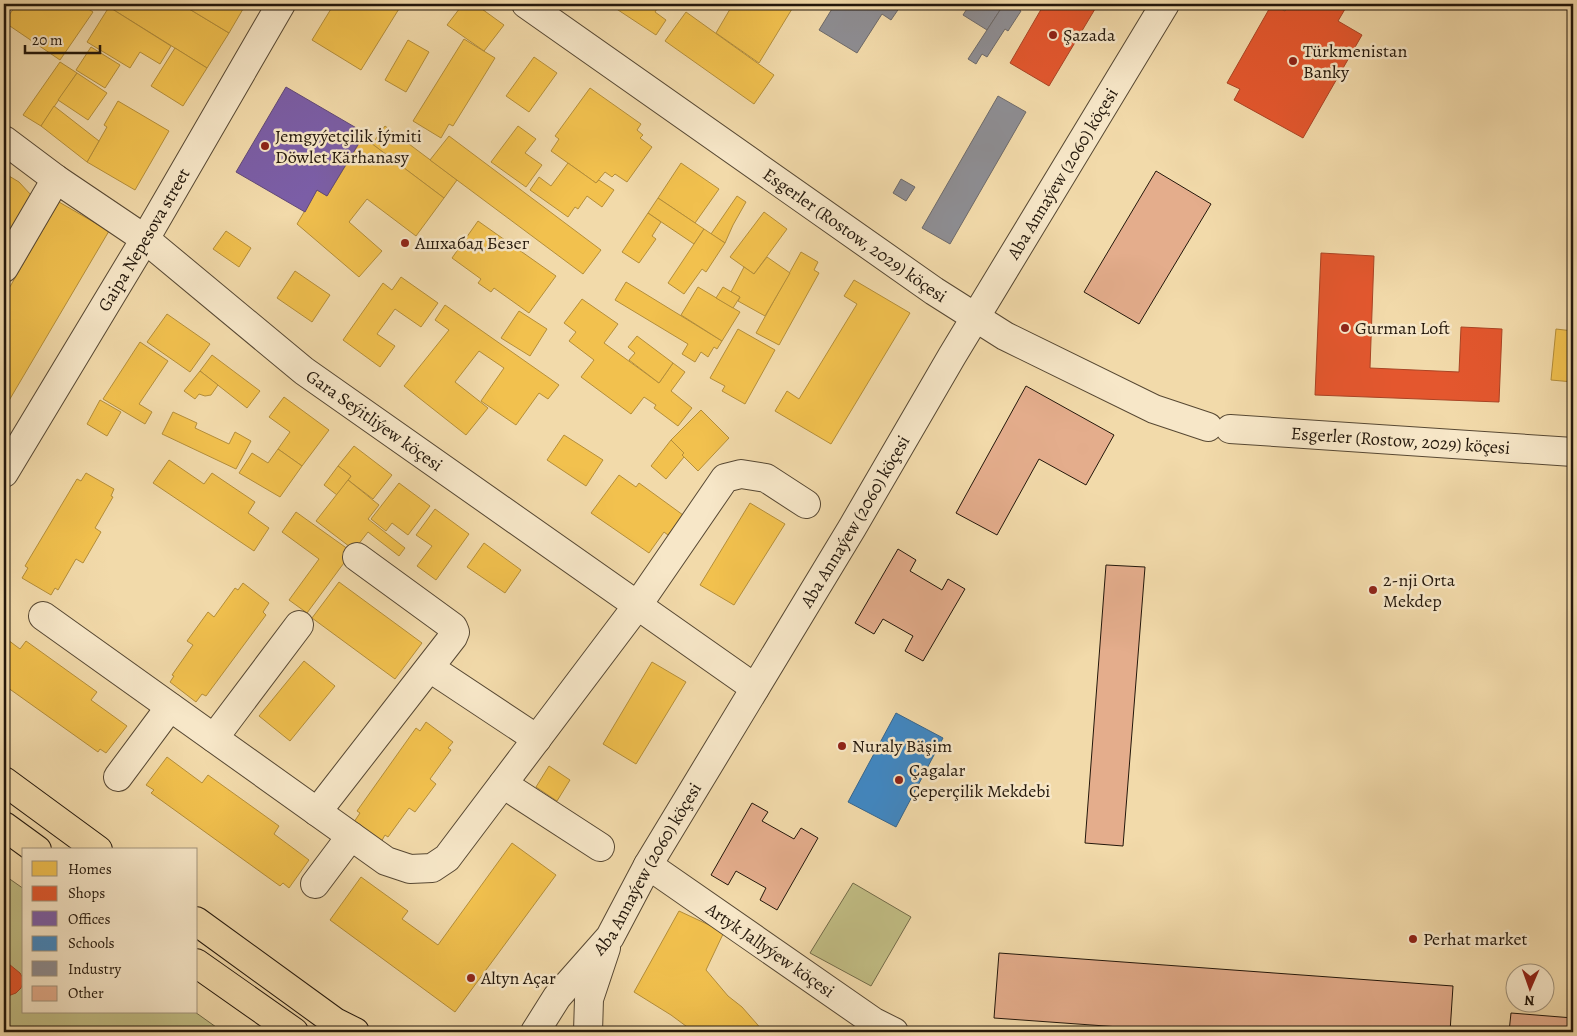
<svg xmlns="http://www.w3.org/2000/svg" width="1577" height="1036" font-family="Alegreya,serif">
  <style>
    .green { fill: #c1bd84; stroke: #726a48 }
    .homes { fill: #f2c14e; stroke: #b48e3a }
    .shops { fill: #e4572e; stroke: #aa4424 }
    .offices { fill: #7b5ea7; stroke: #614978 }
    .schools { fill: #3f88c5; stroke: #37668d }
    .industry { fill: #8d8d92; stroke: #6d6a6a }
    .building { fill: #e4ad8c; stroke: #23170b }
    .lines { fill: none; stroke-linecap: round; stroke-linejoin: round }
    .minor-casing { stroke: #574833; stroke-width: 30 }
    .major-casing { stroke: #23170b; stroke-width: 30 }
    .minor { stroke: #f7e7c8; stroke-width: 28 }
    .major { stroke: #f2daaa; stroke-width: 28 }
    .poi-dot { fill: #8f2418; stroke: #f7e7c8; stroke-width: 2 }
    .labels { text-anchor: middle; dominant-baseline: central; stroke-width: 5; stroke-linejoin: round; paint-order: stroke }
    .poi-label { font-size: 18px; fill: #23170b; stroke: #f7e7c8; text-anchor: start }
    .street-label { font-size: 18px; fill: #23170b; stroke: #f7e7c8 }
  </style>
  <rect width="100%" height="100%" fill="#f2daaa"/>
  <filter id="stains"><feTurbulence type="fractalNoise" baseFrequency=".004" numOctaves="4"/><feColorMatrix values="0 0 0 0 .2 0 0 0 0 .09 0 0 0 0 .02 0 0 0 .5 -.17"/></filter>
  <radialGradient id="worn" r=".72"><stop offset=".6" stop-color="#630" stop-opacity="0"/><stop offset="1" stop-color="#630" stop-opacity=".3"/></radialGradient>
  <!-- green -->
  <g class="green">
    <polygon points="4,875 24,889 24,1012 195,1012 223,1032 4,1032"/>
    <polygon points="853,883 911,917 871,986 810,953"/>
  </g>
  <!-- homes -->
  <g class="homes">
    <polygon points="17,4 81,4 93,12 60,60 4,22"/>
    <polygon points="111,4 181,4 229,33 207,68 109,7"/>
    <polygon points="181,4 235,4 243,9 229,33"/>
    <polygon points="334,4 402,4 361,70 312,40"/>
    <polygon points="463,4 475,4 504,25 484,51 447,25"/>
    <polygon points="609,4 660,4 655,12 666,20 656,35"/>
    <polygon points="733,4 795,4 759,63 716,33"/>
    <polygon points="109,7 171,46 160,64 140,52 130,68 87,42"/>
    <polygon points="686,12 774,75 754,104 665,41"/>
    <polygon points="464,39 495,58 453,126 449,124 441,138 413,121"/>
    <polygon points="408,40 429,52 406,92 385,80"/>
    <polygon points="91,47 120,65 105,88 76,70"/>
    <polygon points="175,48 207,68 183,106 151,86"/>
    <polygon points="534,57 557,73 529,112 506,96"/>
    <polygon points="60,62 77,73 41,126 23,115"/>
    <polygon points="77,73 107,93 88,120 58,100"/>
    <polygon points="590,88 641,124 637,130 643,135 640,138 652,147 627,182 615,174 612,177 605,172 596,183 551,151 559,139 555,136"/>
    <polygon points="118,101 169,131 135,190 87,162 107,127 104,125"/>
    <polygon points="54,106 99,141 87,162 41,126"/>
    <polygon points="385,126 457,180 444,198 372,144"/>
    <polygon points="518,126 536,139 525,153 542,165 526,187 491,162"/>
    <polygon points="449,136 601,250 583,274 430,160"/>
    <polygon points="363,137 444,198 416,236 367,199 349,222 382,251 359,277 297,224 317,190 327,196"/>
    <polygon points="568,163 596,183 599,180 614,190 602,207 587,196 578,209 575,207 568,217 530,190 539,177 551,186"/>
    <polygon points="681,163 719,189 695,223 658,198"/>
    <polygon points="4,173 19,182 31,195 6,236 4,235"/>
    <polygon points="737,196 746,202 733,225 725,243 711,234"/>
    <polygon points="658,198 704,229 694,244 648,213"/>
    <polygon points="59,202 109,231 4,409 4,297"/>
    <polygon points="764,212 787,229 754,274 730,257"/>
    <polygon points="648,213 661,222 652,236 656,239 639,263 622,252"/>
    <polygon points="478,221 556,276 529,313 494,288 491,292 478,283 481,279 452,258"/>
    <polygon points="704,229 725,243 706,272 702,269 684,294 668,283"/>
    <polygon points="226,231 251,248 239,267 213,249"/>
    <polygon points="801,252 818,262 814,270 819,273 779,345 756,333"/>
    <polygon points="767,257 790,273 765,316 738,301 740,297 731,292 744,267 754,274"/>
    <polygon points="295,271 330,295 312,322 277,298"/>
    <polygon points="401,277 438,303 421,327 395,309 377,334 395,346 380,367 343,340 383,283 392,290"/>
    <polygon points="854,280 910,313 831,444 775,411 787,391 799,399 857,304 844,296"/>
    <polygon points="626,282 722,341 717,349 714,347 708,357 701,352 695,362 682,354 688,344 615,300"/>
    <polygon points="698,287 740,312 722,341 681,315"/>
    <polygon points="723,287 740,297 733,308 716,298"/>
    <polygon points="582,299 618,324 604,343 659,383 673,363 685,372 671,391 692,408 678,426 654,408 656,405 644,397 631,414 581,377 594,360 569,341 576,332 564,323"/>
    <polygon points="445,305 559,385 548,399 539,393 516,425 481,401 504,368 479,351 455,382 488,408 466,435 404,386 449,330 435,320"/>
    <polygon points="519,311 547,329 530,356 501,338"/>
    <polygon points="167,314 210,344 190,372 147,342"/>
    <polygon points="738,329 775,350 745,404 722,391 725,386 710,378"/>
    <polygon points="1556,329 1573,331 1573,382 1551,380"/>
    <polygon points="637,336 673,363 659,383 629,360 635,353 628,347"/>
    <polygon points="140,342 168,361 139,404 152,412 145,424 103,399"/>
    <polygon points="212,355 260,391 247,408 200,371"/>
    <polygon points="200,371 218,385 211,395 205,396 199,394 195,399 184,391"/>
    <polygon points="284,397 329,430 302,466 278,449 290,432 269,417"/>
    <polygon points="100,400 121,412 107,436 87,424"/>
    <polygon points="701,410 729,438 698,471 682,455 684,453 671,440"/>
    <polygon points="173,412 197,423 195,428 229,444 235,432 251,441 236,469 162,434"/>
    <polygon points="564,435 603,460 586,486 547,460"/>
    <polygon points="671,440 684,453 682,455 684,457 666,479 651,466"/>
    <polygon points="354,446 392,475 373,499 348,480 351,476 338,466"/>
    <polygon points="278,449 302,466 280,497 239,473 252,453 268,463"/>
    <polygon points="169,460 204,484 212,473 255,502 248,513 269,528 254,551 153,483"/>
    <polygon points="338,466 351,476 337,495 324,485"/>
    <polygon points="86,473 114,489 111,496 113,497 95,528 101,532 83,563 76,559 58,590 55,588 51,595 22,578 28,568 25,566 77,479 81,481"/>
    <polygon points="619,475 636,487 639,483 683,515 668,535 664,532 649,553 591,513"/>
    <polygon points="348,480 379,505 368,519 405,548 399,556 368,532 354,550 316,521"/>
    <polygon points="399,483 430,506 408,535 392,523 386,531 371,519"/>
    <polygon points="750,503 785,524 734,605 700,585"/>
    <polygon points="435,509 469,534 436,580 417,566 432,546 416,535"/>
    <polygon points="296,512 352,552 307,613 289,600 319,559 282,532"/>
    <polygon points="484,543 521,570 505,593 467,567"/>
    <polygon points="339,582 422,643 395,679 312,618"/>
    <polygon points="243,583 269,603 263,612 266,615 206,696 202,694 196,702 170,682 174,676 172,675 193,645 187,641 208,612 214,617 235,588 238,590"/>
    <polygon points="4,637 20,649 26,641 97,692 91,700 127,726 106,753 100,749 98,752 4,685"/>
    <polygon points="304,661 335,686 290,741 259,716"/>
    <polygon points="652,662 686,682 636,764 603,744"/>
    <polygon points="426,722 453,742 448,748 451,750 430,779 436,784 415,812 409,808 388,837 385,835 381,842 354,822 360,813 357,811 416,728 420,731"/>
    <polygon points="167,757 202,783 208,775 279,826 274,834 309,860 289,888 283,883 280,886 151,793 154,790 146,785"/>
    <polygon points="549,766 570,780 557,801 536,787"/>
    <polygon points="512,843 556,875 455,1012 330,920 361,877 408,911 402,919 438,945"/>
    <polygon points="679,911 724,932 706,970 728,996 742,1007 764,1032 694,1032 671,1015 634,992"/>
  </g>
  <!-- shops -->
  <g class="shops">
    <polygon points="1039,4 1098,4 1049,86 1010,63 1043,6"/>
    <polygon points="1272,4 1285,11 1289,4 1298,4 1307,9 1310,4 1348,4 1338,21 1362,35 1303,138 1234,100 1240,89 1227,83"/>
    <polygon points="1321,253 1374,256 1370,368 1459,372 1461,327 1502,329 1499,402 1315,395"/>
    <polygon points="4,960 20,973 24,980 21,988 16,993 8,996 4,995"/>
  </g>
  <!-- offices -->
  <polygon class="offices" points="286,87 365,133 327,196 317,190 305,212 236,172"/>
  <!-- schools -->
  <polygon class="schools" points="896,713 943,738 896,827 848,802"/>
  <!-- industry -->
  <g class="industry">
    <polygon points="835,4 902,4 891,20 882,14 857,53 819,30"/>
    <polygon points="970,4 1004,4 987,30 963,15"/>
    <polygon points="1004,4 1010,4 1021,11 1008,31 1005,29 987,57 982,54 976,64 968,59"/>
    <polygon points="998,96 1026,112 950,244 922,228"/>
    <polygon points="901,179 915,187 906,201 893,193"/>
  </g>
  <!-- building -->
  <g class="building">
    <polygon points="1156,171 1211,204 1139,324 1084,292"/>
    <polygon points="1026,386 1114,435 1086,485 1039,459 997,535 956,513"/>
    <polygon points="898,549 916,560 910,571 942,590 948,579 965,589 923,661 905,651 913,636 883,619 874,634 855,623"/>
    <polygon points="1106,565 1145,567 1123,846 1085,843"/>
    <polygon points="752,803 768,812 762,821 794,839 801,828 818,838 777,910 760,900 766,888 736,871 728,885 711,875"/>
    <polygon points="999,953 1453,986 1450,1032 1189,1032 994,1018"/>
    <polygon points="1511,1013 1573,1018 1573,1032 1509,1032"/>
  </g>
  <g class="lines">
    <defs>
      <g id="minor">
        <path id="s1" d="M526,4L934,291L1005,336L1154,409L1208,427"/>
        <path id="s2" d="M4,140L56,179L145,239L304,371L755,688"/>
        <polyline points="4,268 56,179"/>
        <path id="s3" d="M1230,429L1573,452"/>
        <path id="s4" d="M4,473L145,239L281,4"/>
        <polyline points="43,616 386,861 410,869 432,868 447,858 637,606 725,478 741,474 766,478 806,504"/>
        <polyline points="430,668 537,739"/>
        <polyline points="214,738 299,625"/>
        <polyline points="118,777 170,707"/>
        <polyline points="503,784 600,847"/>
        <polyline points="317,812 453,637 455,632 453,627 357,557"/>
        <path id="s5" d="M648,865L874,1022L894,1032"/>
        <polyline points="315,884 351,836"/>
        <path id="s6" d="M535,1032L557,997L610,937L648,865L852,528L952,356L1165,4"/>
        <polyline points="588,1032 589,999 606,948"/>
      </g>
      <g id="major">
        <polyline points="4,781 98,850"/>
        <polyline points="4,826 37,850"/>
        <polyline points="196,921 335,1022 355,1032"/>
        <polyline points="196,963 294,1032"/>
      </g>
    </defs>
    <!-- minor casing -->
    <use href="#minor" class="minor-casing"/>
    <!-- major casing -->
    <use href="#major" class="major-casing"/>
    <!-- minor -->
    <use href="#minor" class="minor"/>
    <!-- major -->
    <use href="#major" class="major"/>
  </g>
  <!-- markers -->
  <g class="poi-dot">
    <circle cx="1053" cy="35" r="5"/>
    <circle cx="1293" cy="61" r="5"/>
    <circle cx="265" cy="146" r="5"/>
    <circle cx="405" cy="243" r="5"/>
    <circle cx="1345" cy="328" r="5"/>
    <circle cx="1373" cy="590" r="5"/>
    <circle cx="842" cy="746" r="5"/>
    <circle cx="899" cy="780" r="5"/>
    <circle cx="1413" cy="939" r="5"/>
    <circle cx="471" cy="978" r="5"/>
  </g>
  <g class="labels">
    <!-- poi labels -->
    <g class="poi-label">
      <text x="1063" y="35">Şazada</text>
      <text x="1303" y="51">Türkmenistan<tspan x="1303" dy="21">Banky</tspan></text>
      <text x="275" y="136">Jemgyýetçilik İýmiti<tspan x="275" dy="21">Döwlet Kärhanasy</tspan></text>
      <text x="415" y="243">Ашхабад Безег</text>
      <text x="1355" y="328">Gurman Loft</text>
      <text x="1383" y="580">2-nji Orta<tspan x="1383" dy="21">Mekdep</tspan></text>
      <text x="852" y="746">Nuraly Bäşim</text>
      <text x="909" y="770">Çagalar<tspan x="909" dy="21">Çeperçilik Mekdebi</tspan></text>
      <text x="1423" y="939">Perhat market</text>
      <text x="481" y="978">Altyn Açar</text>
    </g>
    <!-- street labels -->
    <g class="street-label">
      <text stroke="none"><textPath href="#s6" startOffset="1009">Aba Annaýew (2060) köçesi</textPath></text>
      <text stroke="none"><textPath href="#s1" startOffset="402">Esgerler (Rostow, 2029) köçesi</textPath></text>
      <text stroke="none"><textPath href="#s4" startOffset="272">Gaipa Nepesova street</textPath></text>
      <text stroke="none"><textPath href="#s2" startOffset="465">Gara Seýitliýew köçesi</textPath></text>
      <text stroke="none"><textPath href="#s3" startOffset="171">Esgerler (Rostow, 2029) köçesi</textPath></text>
      <text stroke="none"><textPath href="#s6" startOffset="604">Aba Annaýew (2060) köçesi</textPath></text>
      <text stroke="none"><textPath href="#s6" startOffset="199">Aba Annaýew (2060) köçesi</textPath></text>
      <text stroke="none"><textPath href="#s5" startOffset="149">Artyk Jallyýew köçesi</textPath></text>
    </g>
  </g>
  <!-- margin -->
  <rect width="1577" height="1036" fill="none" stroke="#f2daaa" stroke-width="20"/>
  <rect x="5" y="5" width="1567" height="1026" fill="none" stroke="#23170b" stroke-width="2.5"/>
  <rect x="10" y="10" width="1557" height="1016" fill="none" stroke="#23170b"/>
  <!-- legend -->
  <rect x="22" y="848" width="175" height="165" fill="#f7e7c8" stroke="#a2947c"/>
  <rect x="32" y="861" width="25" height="15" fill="#f2c14e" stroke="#a2947c"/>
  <text x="68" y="874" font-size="15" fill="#23170b">Homes</text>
  <rect x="32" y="886" width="25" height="15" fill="#e4572e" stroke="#a2947c"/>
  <text x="68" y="898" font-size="15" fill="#23170b">Shops</text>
  <rect x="32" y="911" width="25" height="15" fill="#7b5ea7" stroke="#a2947c"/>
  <text x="68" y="924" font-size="15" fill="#23170b">Offices</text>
  <rect x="32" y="936" width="25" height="15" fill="#3f88c5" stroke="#a2947c"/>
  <text x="68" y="948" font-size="15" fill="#23170b">Schools</text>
  <rect x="32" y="961" width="25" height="15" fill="#8d8d92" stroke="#a2947c"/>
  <text x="68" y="974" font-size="15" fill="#23170b">Industry</text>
  <rect x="32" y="986" width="25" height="15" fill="#e4ad8c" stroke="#a2947c"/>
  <text x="68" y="998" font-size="15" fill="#23170b">Other</text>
  <!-- north arrow -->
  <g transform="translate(1530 988) rotate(182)"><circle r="24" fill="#f7e7c8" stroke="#a2947c"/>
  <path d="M0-4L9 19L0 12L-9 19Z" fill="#8f2418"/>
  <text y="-8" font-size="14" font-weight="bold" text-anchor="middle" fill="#23170b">N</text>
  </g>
  <!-- scale -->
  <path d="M25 45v8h75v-8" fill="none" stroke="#23170b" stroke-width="2.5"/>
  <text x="32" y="45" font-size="15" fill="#23170b" stroke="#f7e7c8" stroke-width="4" paint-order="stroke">20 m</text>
  <rect width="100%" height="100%" filter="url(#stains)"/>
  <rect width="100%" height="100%" fill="url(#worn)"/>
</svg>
